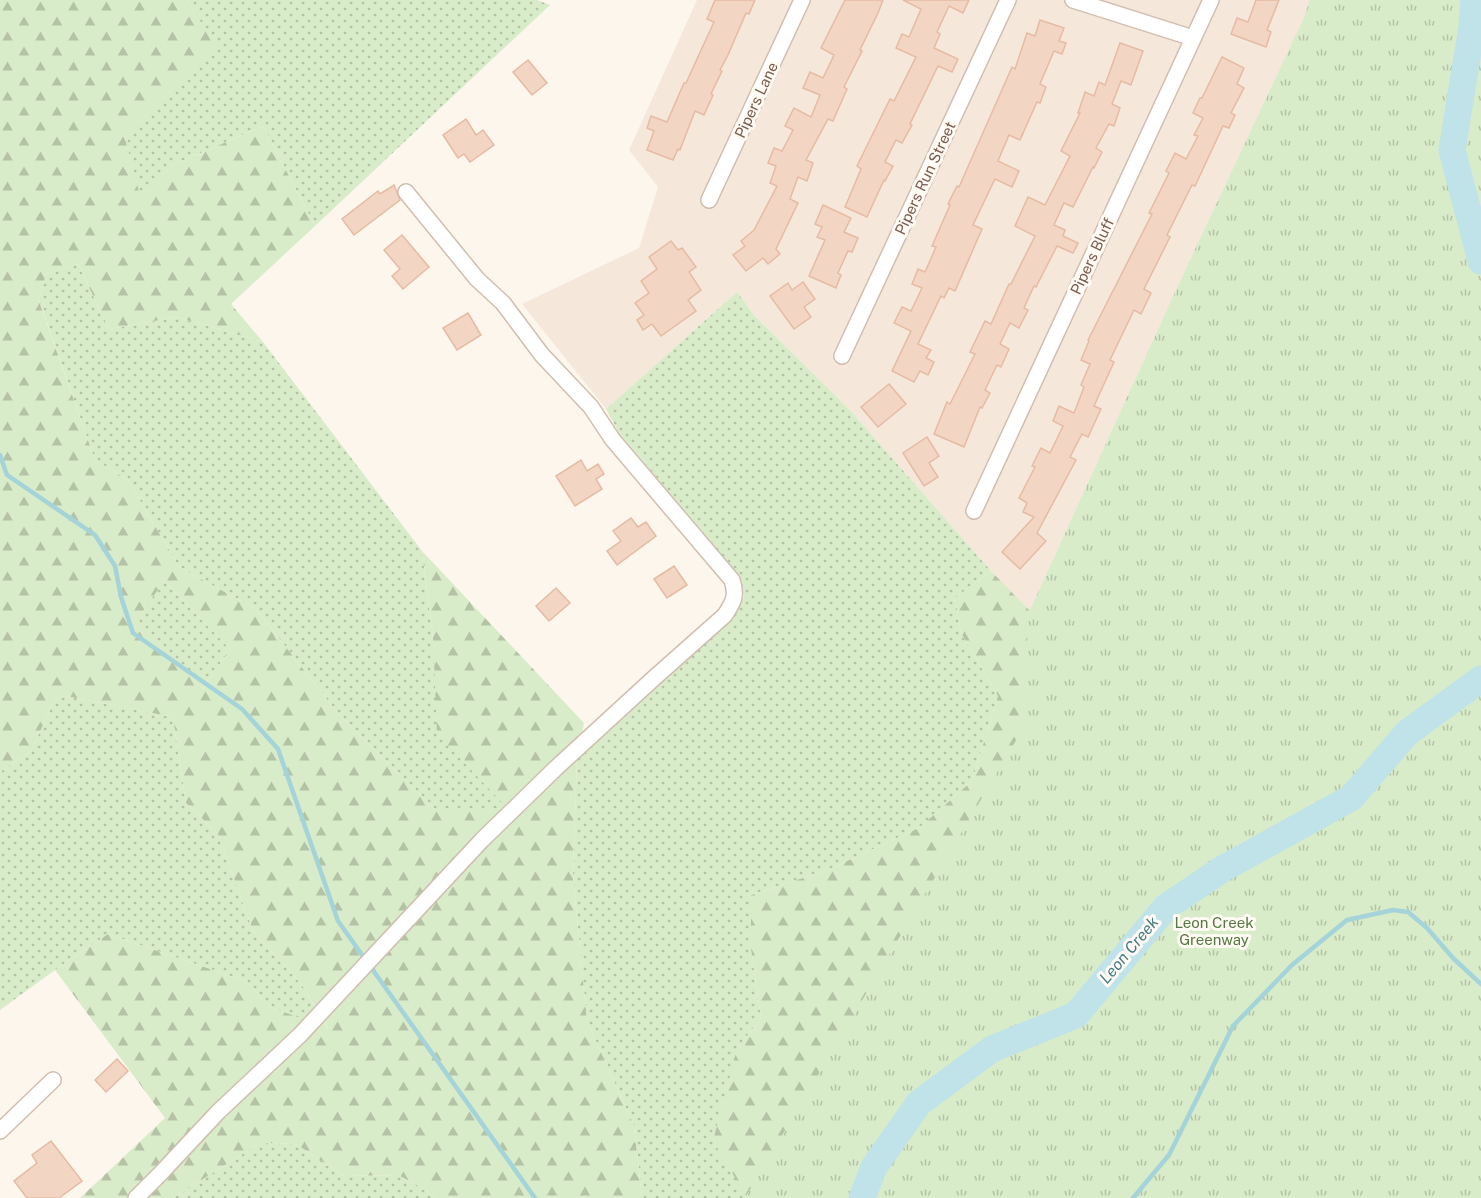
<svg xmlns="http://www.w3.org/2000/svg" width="1481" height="1198" font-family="'Public Sans',sans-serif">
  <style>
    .residential { fill: #f5e8da }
    .grass { fill: url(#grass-dots) }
    .forest { fill: url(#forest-firs); fill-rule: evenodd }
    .park { fill: url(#park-tufts) }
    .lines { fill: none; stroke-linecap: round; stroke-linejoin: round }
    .stream { stroke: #a5d3da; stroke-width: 4.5 }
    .river { stroke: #bfe3e8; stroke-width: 27 }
    .building { fill: #f3d5c3; stroke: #e6bba3; stroke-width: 1.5 }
    .minor-casing { stroke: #d1beb0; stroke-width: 18 }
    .minor { stroke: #fff; stroke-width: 15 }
    .labels { text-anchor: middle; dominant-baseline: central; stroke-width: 6; stroke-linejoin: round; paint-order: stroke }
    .street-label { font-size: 15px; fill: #7a5c4d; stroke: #fffaf3 }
    .park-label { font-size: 15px; fill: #537a41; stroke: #fffaf3 }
    .water-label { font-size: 16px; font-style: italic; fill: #437c86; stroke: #fffaf3 }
  </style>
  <defs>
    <pattern id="grass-dots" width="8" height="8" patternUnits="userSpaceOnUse" patternTransform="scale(1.5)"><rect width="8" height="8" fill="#d8ecc9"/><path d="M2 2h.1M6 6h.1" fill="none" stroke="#b4c2a5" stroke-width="1.8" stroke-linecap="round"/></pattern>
    <pattern id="forest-firs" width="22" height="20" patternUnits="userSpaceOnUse" patternTransform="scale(1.5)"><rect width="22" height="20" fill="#d8ecc9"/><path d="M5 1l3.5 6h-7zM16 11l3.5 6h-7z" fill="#b4c2a5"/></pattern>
    <pattern id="park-tufts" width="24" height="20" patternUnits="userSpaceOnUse" patternTransform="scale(1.5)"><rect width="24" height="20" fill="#d8ecc9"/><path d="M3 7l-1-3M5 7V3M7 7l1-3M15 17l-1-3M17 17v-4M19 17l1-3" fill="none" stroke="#b4c2a5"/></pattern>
  </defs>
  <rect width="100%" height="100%" fill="#fdf6ec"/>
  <!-- residential -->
  <polygon class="residential" points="697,0 1310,0 1303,20 1177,288 1029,612 991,571 849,409 754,315 737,292 606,409 522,304 639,248 658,187 629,150"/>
  <!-- grass -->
  <g class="grass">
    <polygon points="187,0 537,0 550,5 315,226 263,126 173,165 141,200 124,135 217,49"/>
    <polygon points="78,264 109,329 177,317 263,342 422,551 433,637 507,808 434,808 340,716 256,609 179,567 128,480 95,460 39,300 46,274"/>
    <polygon points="737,292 754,315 849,409 991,571 955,598 961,633 998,696 972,781 919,828 830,869 751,895 751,949 761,1018 737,1049 746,1196 745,1198 642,1198 634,1126 587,1021 573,876 577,758 734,612 744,597 740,577 619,433 606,409"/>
    <polygon points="163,580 230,649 203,689 135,621"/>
    <polygon points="66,696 173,717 186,803 218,834 253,931 302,985 328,1029 270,1007 245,981 108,934 55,970 0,1010 0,772 31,751 54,701"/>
    <polygon points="260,1143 296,1144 344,1176 398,1175 419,1186 435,1198 173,1198"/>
  </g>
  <!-- forest -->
  <g class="forest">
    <path d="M0,0H187L218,49L124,135L141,199L173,165L263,126L315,226L231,304L263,342L177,317L109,329L78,264L46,274L39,301L95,460L128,480L179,567L256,609L340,716L434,808H507L437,734L433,637L422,551L584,723L577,758L573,876L587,1021L634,1126L642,1198H435L419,1186L398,1175L344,1176L296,1144L260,1143L173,1198H80L165,1118L55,970L108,934L245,981L270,1007L328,1028L302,985L253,931L218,834L186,803L173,717L66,696L54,701L31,751L0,772ZM164,581L230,649L203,689L136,621Z"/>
    <polygon points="1310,0 1413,178 745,1198 746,1196 713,1141 737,1049 761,1018 751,949 751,895 830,869 919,828 972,781 998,696 961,633 955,598 991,571 1030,611 1177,288 1303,20"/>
  </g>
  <!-- park -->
  <polygon class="park" points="1310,0 1481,0 1481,1198 745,1198 1021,732 1029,612 1177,288 1303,20"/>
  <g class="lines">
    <!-- stream -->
    <g class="stream">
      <polyline points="0,455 7,475 95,535 115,566 121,597 133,633 242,709 278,749 338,921 535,1198"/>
      <polyline points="1133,1198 1169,1155 1233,1026 1292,965 1347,920 1393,910 1408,912 1427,928 1453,958 1481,984"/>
    </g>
    <!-- river -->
    <g class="river">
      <polyline points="1474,0 1472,27 1452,150 1481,261"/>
      <polyline points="862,1198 874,1167 919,1103 992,1049 1076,1015 1166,907 1224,868 1351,798 1407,733 1481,679"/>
    </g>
  </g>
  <!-- building -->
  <g class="building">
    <polygon points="715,0 755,0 749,14 746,13 728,55 720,70 722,71 711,94 713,95 704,115 695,111 680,150 678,149 673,160 647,150 654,131 647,128 651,116 667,122 684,83 686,83 714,22 707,19"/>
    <polygon points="845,0 883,0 878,13 860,50 862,51 844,87 847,89 833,121 828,119 806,160 813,163 807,181 798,177 790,199 798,203 776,249 780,254 768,264 763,258 746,271 733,255 745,246 741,241 754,230 777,186 770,183 776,166 768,163 774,148 782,151 793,130 785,126 794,108 811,117 820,95 803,88 810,72 823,78 834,55 821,48"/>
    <polygon points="903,0 969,0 963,13 949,6 937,32 940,34 934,48 958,59 952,72 938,66 910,124 912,125 902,143 896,140 885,162 893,166 885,181 884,180 867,217 845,207 861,169 857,166 890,99 894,101 916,57 896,48 902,34 909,37 921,9"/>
    <polygon points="1256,0 1279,0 1267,30 1271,32 1266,47 1231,34 1237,18 1248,22"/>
    <polygon points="1040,20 1064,28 1059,41 1066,43 1062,54 1054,51 1040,84 1046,87 1040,103 1037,102 1020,140 1009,135 998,161 1019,171 1012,187 995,179 973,225 982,229 955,291 949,288 944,298 941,296 918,344 931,350 926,358 934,362 928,375 920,371 914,382 892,371 911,331 894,323 902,307 911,311 922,288 912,284 918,269 925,272 936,247 932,246 950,205 948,204 957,186 959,187 1012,67 1015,69 1027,33 1035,36"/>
    <polygon points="1120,43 1143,51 1131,85 1121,81 1112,104 1120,108 1114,126 1109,124 1096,148 1102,152 1094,168 1093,167 1073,207 1064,203 1054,225 1065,230 1063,236 1078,243 1073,253 1057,246 1036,287 1034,286 1024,308 1028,310 1019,328 1010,323 1000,344 1009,349 1001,367 997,365 985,390 990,393 982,408 980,407 964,447 934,434 947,402 950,404 975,354 970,352 985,321 991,324 1009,284 1011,284 1035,236 1015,226 1028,197 1045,205 1070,156 1061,151 1080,113 1078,113 1085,92 1094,96 1099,82 1105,85"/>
    <polygon points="1222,57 1244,68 1237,84 1244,88 1231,113 1235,115 1229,128 1223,126 1195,186 1192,185 1167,235 1170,237 1144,289 1151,293 1141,314 1134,310 1110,360 1114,362 1094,406 1101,409 1088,437 1082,434 1070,457 1076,460 1037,533 1046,541 1020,569 1002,552 1034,517 1023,512 1027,503 1019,498 1035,467 1032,466 1041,448 1050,453 1063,426 1053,421 1059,406 1074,413 1084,387 1081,385 1090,364 1081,360 1089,341 1088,340 1152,214 1149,213 1169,173 1166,171 1175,153 1186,159 1198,136 1194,135 1203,118 1193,113 1200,98 1202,98"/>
    <polygon points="528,60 547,83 532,95 513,72"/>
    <polygon points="466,119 476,135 483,130 494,145 470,162 464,154 458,158 443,135"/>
    <polygon points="394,185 400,200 354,235 342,219 378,191 380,194"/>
    <polygon points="823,205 851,218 844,232 858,238 852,252 848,251 838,273 841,275 836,288 809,276 825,240 817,237 822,227 815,224"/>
    <polygon points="402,235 429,267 403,289 392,276 400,269 384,250"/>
    <polygon points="671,241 678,250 682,248 696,267 689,272 701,290 688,300 696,311 661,336 652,324 643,330 637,320 644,315 635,303 649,293 641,281 657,269 649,257"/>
    <polygon points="803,282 815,299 804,307 811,317 794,329 770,296 788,283 792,290"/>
    <polygon points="468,313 481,335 457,350 443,328"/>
    <polygon points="889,384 906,404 878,427 861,407"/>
    <polygon points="927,437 939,456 929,463 938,477 924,486 903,453"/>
    <polygon points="581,460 587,471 598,464 604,474 596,479 602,489 575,506 556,476"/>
    <polygon points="631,518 638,527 646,522 656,536 617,565 607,551 621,541 613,531"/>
    <polygon points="674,566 687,585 667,598 654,579"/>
    <polygon points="556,588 570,603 549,621 536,606"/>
    <polygon points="117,1059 128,1071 106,1092 95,1080"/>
    <polygon points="51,1141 82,1181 59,1198 27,1198 14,1181 37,1163 32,1155"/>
  </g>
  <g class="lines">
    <defs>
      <g id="minor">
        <polyline points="1073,0 1193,38"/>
        <polyline points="709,200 802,0"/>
        <polyline points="842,356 1008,0"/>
        <polyline points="974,511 1211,0"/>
        <polyline points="0,1131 53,1080"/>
        <path d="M136,1198L161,1173L218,1112L300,1035L482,840L556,768L653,679L725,615C734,601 737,596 732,580L613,440L591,407L542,355L503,303L477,279L406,192"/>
      </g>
    </defs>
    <!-- minor casing -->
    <use href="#minor" class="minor-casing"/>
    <!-- minor -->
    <use href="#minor" class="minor"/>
  </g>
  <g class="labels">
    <!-- street labels -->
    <g class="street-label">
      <text transform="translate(756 100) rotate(-65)">Pipers Lane</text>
      <text transform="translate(925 178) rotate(-65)">Pipers Run Street</text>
      <text transform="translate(1092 256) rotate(-65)">Pipers Bluff</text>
    </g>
    <!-- park labels -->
    <g class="park-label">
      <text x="1214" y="922">Leon Creek<tspan x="1214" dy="17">Greenway</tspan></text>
    </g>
    <!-- water labels -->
    <g class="water-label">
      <text transform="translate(1129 950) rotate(-50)">Leon Creek</text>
    </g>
  </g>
</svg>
